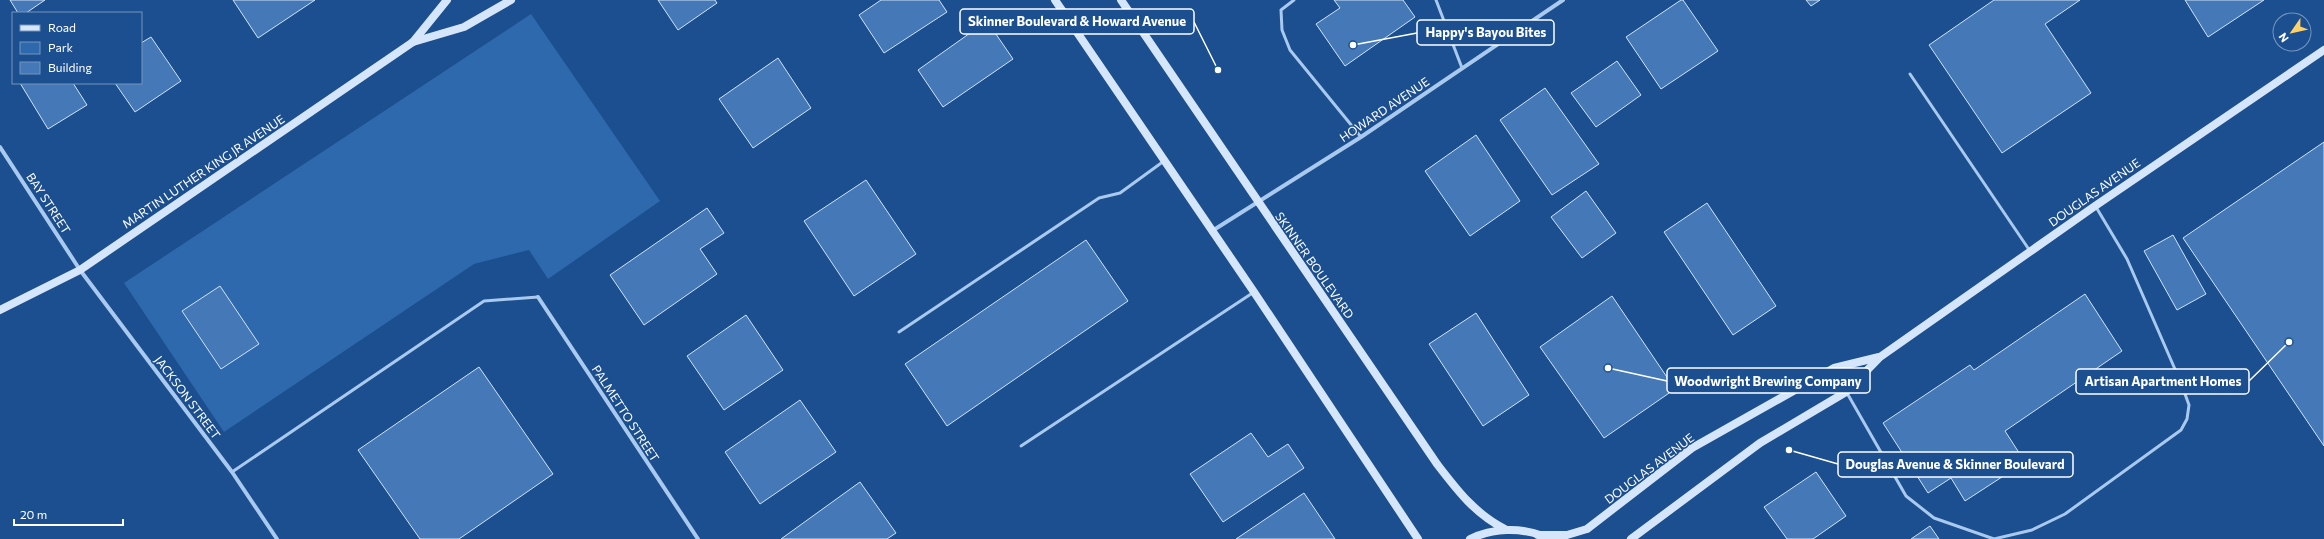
<svg xmlns="http://www.w3.org/2000/svg" width="2324" height="539" font-family="Commissioner,sans-serif">
  <style>
    .green { fill: #2e69ad }
    .building { fill: #4478b7; stroke: #cfe3fa }
    .lines { fill: none; stroke-linecap: round; stroke-linejoin: round }
    .lane { stroke: #a9c9ee; stroke-width: 3 }
    .street { stroke: #a9c9ee; stroke-width: 4 }
    .secondary { stroke: #d6e6fa; stroke-width: 8 }
    .labels { text-anchor: middle; dominant-baseline: central; stroke-width: 3; stroke-linejoin: round; paint-order: stroke }
    .street-label { font-size: 12px; fill: #fff; stroke: #1b4f8f }
    .leader { fill: none; stroke: #fff; stroke-width: 1.5 }
    .callout-dot { fill: #fff; stroke: #1b4f8f; stroke-width: 1.5 }
    .callout { fill: #1b4f8f; stroke: #fff; stroke-width: 1.5 }
    .callout-label { font-size: 13px; text-anchor: middle; font-weight: bold; fill: #fff }
  </style>
  <rect width="100%" height="100%" fill="#1b4f8f"/>
  <!-- green -->
  <polygon class="green" points="531,14 660,201 548,279 529,250 474,264 224,432 124,283"/>
  <!-- building -->
  <g class="building">
    <polygon points="10,0 45,0 26,13 18,13"/>
    <polygon points="233,0 315,0 258,38"/>
    <polygon points="658,0 715,0 717,3 678,30"/>
    <polygon points="881,0 939,0 947,12 884,53 859,15"/>
    <polygon points="1334,0 1403,0 1415,17 1345,66 1316,24 1340,8"/>
    <polygon points="1681,0 1683,0 1718,51 1661,89 1626,37"/>
    <polygon points="1806,0 1820,0 1811,6"/>
    <polygon points="1994,0 2080,0 2045,24 2091,93 2002,153 1929,45"/>
    <polygon points="2185,0 2264,0 2208,37"/>
    <polygon points="987,21 1013,59 943,107 918,70"/>
    <polygon points="151,37 181,81 135,112 115,83 141,83 141,43"/>
    <polygon points="778,58 811,108 753,148 719,99"/>
    <polygon points="1617,61 1641,95 1596,127 1571,93"/>
    <polygon points="20,83 73,83 87,105 48,129"/>
    <polygon points="1545,88 1599,164 1552,195 1500,120"/>
    <polygon points="1476,135 1520,201 1470,236 1425,171"/>
    <polygon points="2324,142 2324,446 2183,238"/>
    <polygon points="866,180 916,254 854,296 804,221"/>
    <polygon points="1586,191 1616,233 1582,258 1551,217"/>
    <polygon points="1707,203 1776,306 1733,335 1664,232"/>
    <polygon points="707,208 724,233 700,249 717,274 644,325 610,275"/>
    <polygon points="2173,235 2206,294 2177,310 2144,251"/>
    <polygon points="1086,240 1128,301 947,426 905,364"/>
    <polygon points="220,286 259,344 221,369 182,311"/>
    <polygon points="2085,294 2122,351 2005,431 2025,462 1965,501 1951,478 1928,493 1883,423 1970,365 1974,370"/>
    <polygon points="1612,296 1675,389 1604,438 1540,347"/>
    <polygon points="1476,313 1529,395 1483,426 1429,344"/>
    <polygon points="746,315 783,370 724,410 687,356"/>
    <polygon points="479,367 553,474 459,539 420,539 358,450"/>
    <polygon points="800,400 836,452 760,504 725,452"/>
    <polygon points="1251,433 1268,457 1288,444 1304,468 1223,522 1190,474"/>
    <polygon points="1816,472 1846,516 1813,539 1787,539 1764,507"/>
    <polygon points="860,482 896,533 887,539 781,539"/>
    <polygon points="1304,493 1335,539 1236,539"/>
    <polygon points="1930,526 1939,539 1911,539"/>
  </g>
  <g class="lines">
    <!-- lane -->
    <g class="lane">
      <polyline points="1294,0 1281,10 1282,30 1290,50 1361,137"/>
      <polyline points="1436,0 1462,68"/>
      <polyline points="1910,74 2030,251"/>
      <polyline points="899,332 1099,198 1120,193 1164,161"/>
      <polyline points="1847,393 1906,496 1934,518 1994,539 2032,530 2065,514 2181,430 2187,419 2189,405 2181,383 2127,259 2096,207"/>
      <polyline points="1021,446 1254,292"/>
      <polyline points="232,472 484,301 538,297"/>
    </g>
    <!-- street -->
    <g class="street">
      <polyline points="0,147 80,270 232,472 277,539"/>
      <polyline points="1212,231 1361,137 1563,0"/>
      <polyline points="538,297 698,539"/>
    </g>
    <!-- secondary -->
    <g class="secondary">
      <polyline points="1055,0 1254,292 1418,539"/>
      <path d="M1121,0L1437,464C1457,490 1475,514 1505,529"/>
      <polyline points="413,42 464,27 511,0"/>
      <polyline points="0,310 80,270 413,42 447,0"/>
      <polyline points="1538,535 1567,535 1587,529 1692,448 1834,368 1879,357"/>
      <path d="M1470,539C1493,528 1519,527 1543,536"/>
      <polyline points="1631,539 1760,443 1846,392 1880,357 2095,206 2324,50"/>
    </g>
  </g>
  <g class="labels">
    <!-- street labels -->
    <g class="street-label">
      <text transform="translate(1384 109) rotate(-34)">HOWARD AVENUE</text>
      <text transform="translate(203 171) rotate(-34)">MARTIN LUTHER KING JR AVENUE</text>
      <text transform="translate(2094 192) rotate(-35)">DOUGLAS AVENUE</text>
      <text transform="translate(49 203) rotate(57)">BAY STREET</text>
      <text transform="translate(1315 265) rotate(55)">SKINNER BOULEVARD</text>
      <text transform="translate(188 397) rotate(53)">JACKSON STREET</text>
      <text transform="translate(626 413) rotate(57)">PALMETTO STREET</text>
      <text transform="translate(1649 468) rotate(-37)">DOUGLAS AVENUE</text>
    </g>
  </g>
  <!-- callouts -->
  <path class="leader" d="M1218 70L1194 22M1353 45L1417 33M1608 368L1667 381M2289 342L2249 381M1789 450L1838 464"/>
  <g class="callout-dot">
    <circle cx="1218" cy="70" r="4"/>
    <circle cx="1353" cy="45" r="4"/>
    <circle cx="1608" cy="368" r="4"/>
    <circle cx="2289" cy="342" r="4"/>
    <circle cx="1789" cy="450" r="4"/>
  </g>
  <g class="callout">
    <rect x="960" y="9" width="234" height="25" rx="4"/>
    <rect x="1417" y="20" width="137" height="25" rx="4"/>
    <rect x="1667" y="368" width="203" height="25" rx="4"/>
    <rect x="2076" y="369" width="173" height="25" rx="4"/>
    <rect x="1838" y="452" width="235" height="25" rx="4"/>
  </g>
  <g class="callout-label">
    <text x="1077" y="26">Skinner Boulevard &amp; Howard Avenue</text>
    <text x="1486" y="37">Happy's Bayou Bites</text>
    <text x="1768" y="386">Woodwright Brewing Company</text>
    <text x="2163" y="386">Artisan Apartment Homes</text>
    <text x="1955" y="469">Douglas Avenue &amp; Skinner Boulevard</text>
  </g>
  <!-- legend -->
  <rect x="12" y="12" width="130" height="72" fill="#1b4f8f" stroke="#7695bc"/>
  <rect x="20" y="25" width="20" height="6" fill="#d6e6fa" stroke="#7695bc"/>
  <text x="48" y="32" font-size="12" fill="#ffffff">Road</text>
  <rect x="20" y="42" width="20" height="12" fill="#2e69ad" stroke="#7695bc"/>
  <text x="48" y="52" font-size="12" fill="#ffffff">Park</text>
  <rect x="20" y="62" width="20" height="12" fill="#4478b7" stroke="#7695bc"/>
  <text x="48" y="72" font-size="12" fill="#ffffff">Building</text>
  <!-- north arrow -->
  <g transform="translate(2292 32) rotate(236)"><circle r="19" fill="#1b4f8f" stroke="#7695bc"/>
  <path d="M0-3L7 15L0 10L-7 15Z" fill="#ffd166"/>
  <text y="-6" font-size="11" font-weight="bold" text-anchor="middle" fill="#ffffff">N</text>
  </g>
  <!-- scale -->
  <path d="M14 519v6h109v-6" fill="none" stroke="#ffffff" stroke-width="2"/>
  <text x="20" y="519" font-size="12" fill="#ffffff" stroke="#1b4f8f" stroke-width="3" paint-order="stroke">20 m</text>
</svg>
